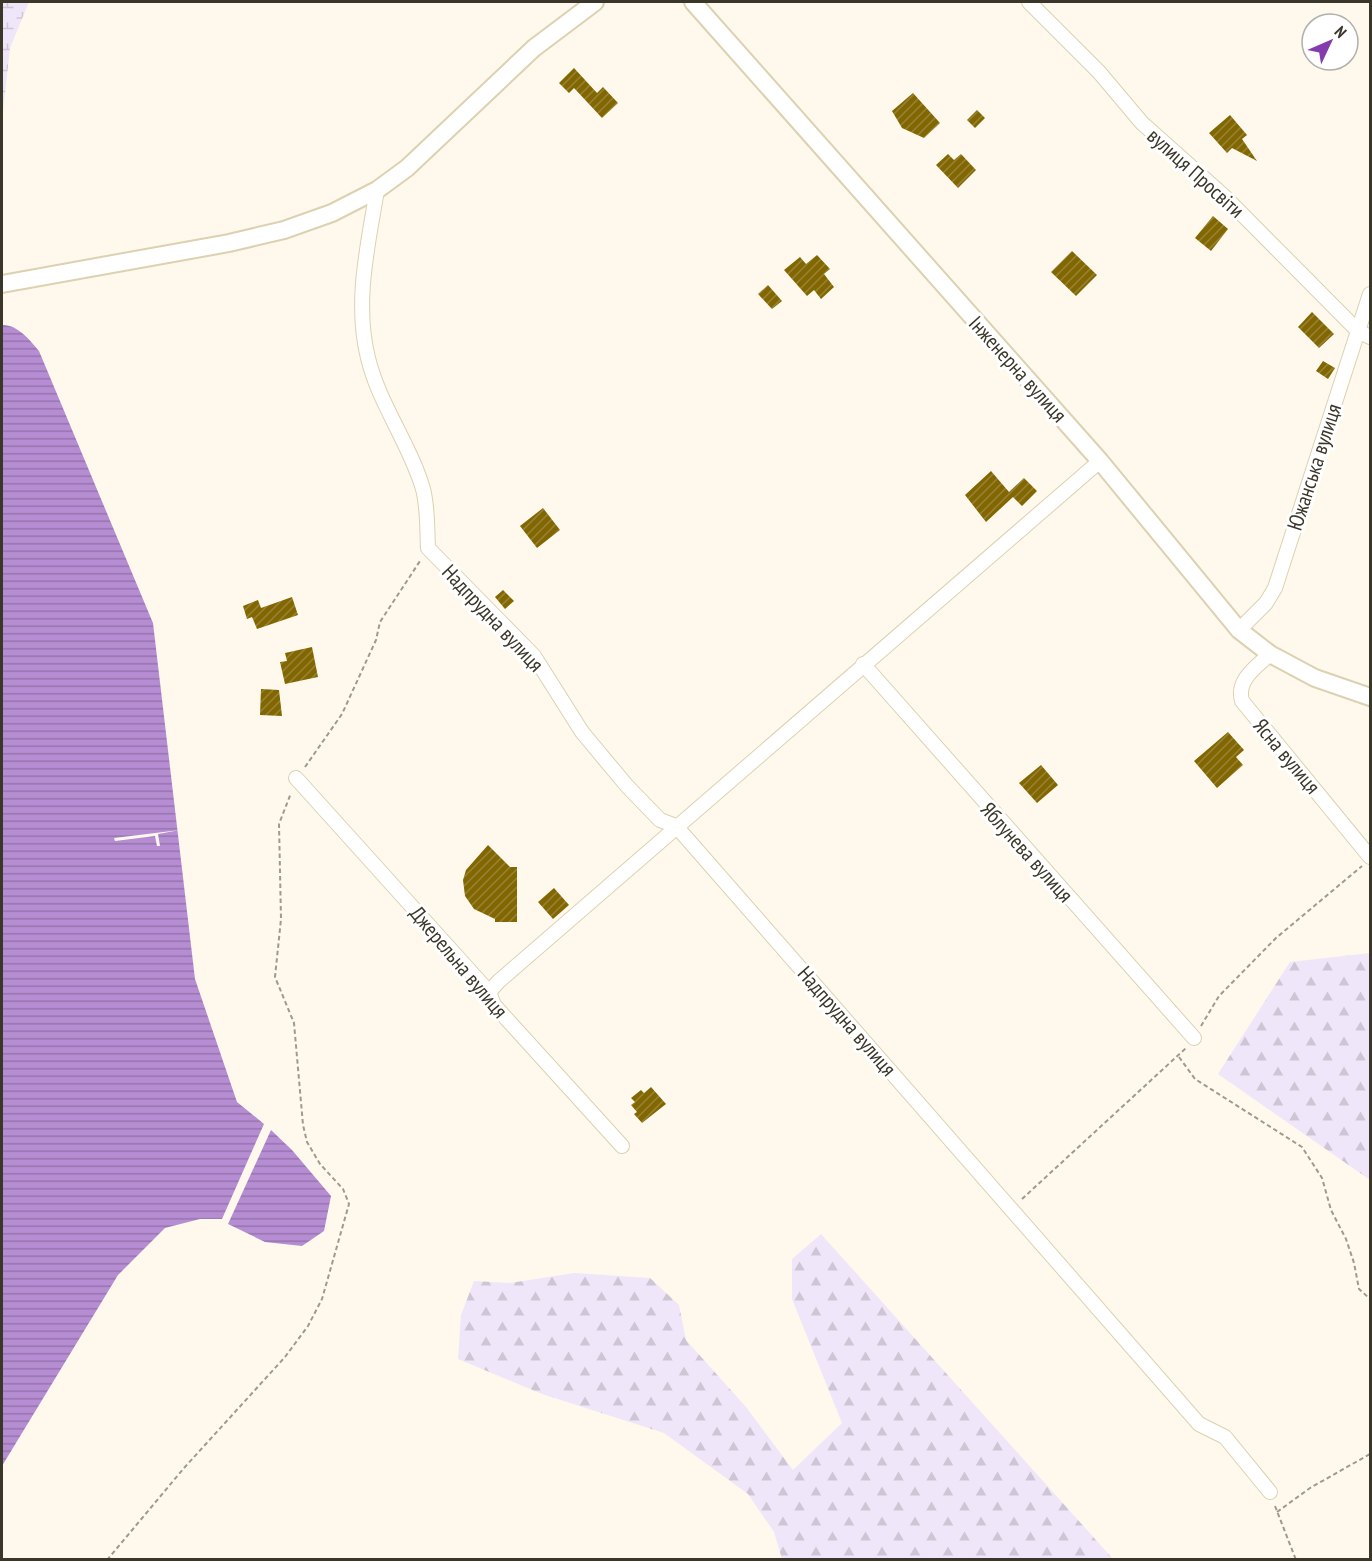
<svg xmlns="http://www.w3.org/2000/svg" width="1372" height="1561" font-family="'PT Sans Narrow',sans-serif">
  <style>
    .forest { fill: url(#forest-firs) }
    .wetland { fill: url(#wetland-marsh) }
    .water { fill: url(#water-rules) }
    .pier { fill: #fef9ec }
    .building { fill: url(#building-hatch) }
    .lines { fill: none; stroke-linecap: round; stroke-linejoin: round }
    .minor-casing { stroke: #dcd1b0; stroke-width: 16 }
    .tertiary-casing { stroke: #dcd1b0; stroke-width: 20 }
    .path { stroke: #9f9a8d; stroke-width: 2; stroke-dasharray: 4.5 3; stroke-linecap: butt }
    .minor { stroke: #fff; stroke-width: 14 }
    .tertiary { stroke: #fff; stroke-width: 16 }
    .labels { text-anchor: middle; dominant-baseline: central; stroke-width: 6; stroke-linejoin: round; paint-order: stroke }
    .street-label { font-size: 21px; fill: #3a3629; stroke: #fff }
  </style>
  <defs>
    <pattern id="forest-firs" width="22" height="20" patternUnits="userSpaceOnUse" patternTransform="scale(1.5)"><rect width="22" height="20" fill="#f0e6f9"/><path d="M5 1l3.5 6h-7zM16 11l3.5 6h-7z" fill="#cfc6d5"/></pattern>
    <pattern id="wetland-marsh" width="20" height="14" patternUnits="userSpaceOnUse" patternTransform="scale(1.5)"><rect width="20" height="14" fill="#f0e6f9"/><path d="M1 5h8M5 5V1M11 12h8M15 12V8" fill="none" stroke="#cfc6d5"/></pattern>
    <pattern id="water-rules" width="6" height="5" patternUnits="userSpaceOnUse" patternTransform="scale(1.5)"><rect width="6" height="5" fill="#b68dd3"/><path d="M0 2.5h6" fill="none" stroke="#9574ab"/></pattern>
    <pattern id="building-hatch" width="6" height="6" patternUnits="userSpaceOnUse" patternTransform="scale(1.5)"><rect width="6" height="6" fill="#826700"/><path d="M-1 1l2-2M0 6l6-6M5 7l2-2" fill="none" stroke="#968339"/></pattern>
  </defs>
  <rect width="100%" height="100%" fill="#fef9ec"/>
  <!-- forest -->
  <g class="forest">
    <polygon points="1370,953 1370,1180 1218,1074 1290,962"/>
    <polygon points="821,1234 1113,1559 782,1559 774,1532 748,1494 664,1433 542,1394 458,1359 461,1315 474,1281 510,1283 574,1273 650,1278 679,1305 686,1340 746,1407 793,1470 842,1423 792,1299 792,1259"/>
  </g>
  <!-- wetland -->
  <polygon class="wetland" points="2,2 29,2 10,48 2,121"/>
  <!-- water -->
  <g class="water">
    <path d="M2,325C17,324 30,340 39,351L153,623L195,979L237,1102L264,1124L222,1219H200L165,1228L118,1275L2,1466Z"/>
    <polygon points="271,1130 292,1150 331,1196 324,1231 302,1246 265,1242 228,1224"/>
  </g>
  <!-- pier -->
  <polygon class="pier" points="180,830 158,834 160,846 157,846 155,836 115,841 114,838"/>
  <!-- building -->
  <g class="building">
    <polygon points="574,68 597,93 603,87 618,103 602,118 574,88 569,93 559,83"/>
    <polygon points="913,93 940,123 924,138 902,128 892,111"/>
    <polygon points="977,110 985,118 975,128 967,120"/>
    <polygon points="1230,115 1247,135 1242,139 1257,161 1232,148 1227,153 1209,133"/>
    <polygon points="948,154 954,160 961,154 976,170 958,188 936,165"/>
    <polygon points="1213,216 1228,229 1211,251 1195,238"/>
    <polygon points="1072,251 1097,275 1076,296 1051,272"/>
    <polygon points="817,255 830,269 824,274 834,287 821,299 814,290 807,296 784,270 800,257 806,264"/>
    <polygon points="768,285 782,301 772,309 758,294"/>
    <polygon points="1312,312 1334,334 1319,348 1298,327"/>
    <polygon points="1323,361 1335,368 1328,379 1316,371"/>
    <polygon points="991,471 1009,492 1024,478 1037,491 1022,506 1013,497 986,522 965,495"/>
    <polygon points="543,508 560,530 537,548 520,526"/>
    <polygon points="503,590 514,601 505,609 495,597"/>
    <polygon points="292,597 298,615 257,629 252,617 247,619 243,606 258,600 261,608"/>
    <polygon points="312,647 318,677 285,684 280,662 287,661 285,653"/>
    <polygon points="261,689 279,690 282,716 260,715"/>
    <polygon points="1228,732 1244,750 1236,757 1243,765 1217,788 1194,761"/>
    <polygon points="1041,765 1058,785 1037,803 1019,783"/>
    <polygon points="488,845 510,867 517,867 517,922 495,922 495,919 474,909 465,896 463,880 466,870"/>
    <polygon points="554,888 569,905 553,919 538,902"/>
    <polygon points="651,1087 666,1104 642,1123 634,1114 637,1112 631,1105 635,1102 631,1098 641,1090 644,1093"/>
  </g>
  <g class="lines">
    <defs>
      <g id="minor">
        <polyline points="1029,2 1099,72 1142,123 1225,197 1358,331 1370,337"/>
        <path d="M377,190C368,245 354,302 368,358C379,404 410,444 423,489C428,508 427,529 428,548L534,656L582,732L627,786L660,820L676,826L1199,1424L1225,1437L1270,1492"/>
        <polyline points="1239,630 1266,603 1275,588 1370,294"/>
        <path d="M1270,654C1256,667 1236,680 1242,701L1370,857"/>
        <polyline points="863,664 1194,1038"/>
        <polyline points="296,778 489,992 494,1005 622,1146"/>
        <polyline points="489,992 499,981 1100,461"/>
      </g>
      <g id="tertiary">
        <polyline points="693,2 1100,461 1239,630 1270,654 1315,678 1370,697"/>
        <polyline points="2,284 229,243 284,230 332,213 377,190 407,168 534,48 595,2"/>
      </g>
    </defs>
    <!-- minor casing -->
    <use href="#minor" class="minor-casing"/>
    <!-- tertiary casing -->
    <use href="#tertiary" class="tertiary-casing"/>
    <!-- path -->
    <g class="path">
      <polyline points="305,767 342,714 376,640 380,622 420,561"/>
      <polyline points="1201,1026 1219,996 1276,938 1362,866"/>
      <polyline points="1179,1057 1195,1079 1302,1147 1322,1178 1331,1210 1346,1239 1354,1263 1359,1289 1370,1299"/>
      <polyline points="1022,1199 1186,1048"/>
      <polyline points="1275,1506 1296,1560"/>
      <polyline points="1277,1512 1310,1488 1370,1454"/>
      <polyline points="107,1560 184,1468 285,1357 308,1326 322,1299 349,1204 343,1189 320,1164 307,1142 303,1125 294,1023 275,977 281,919 279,824 291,793"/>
    </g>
    <!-- minor -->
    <use href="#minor" class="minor"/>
    <!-- tertiary -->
    <use href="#tertiary" class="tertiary"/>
  </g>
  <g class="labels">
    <!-- street labels -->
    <g class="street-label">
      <text transform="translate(1196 173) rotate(42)">вулиця Просвіти</text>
      <text transform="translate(1018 369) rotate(48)">Інженерна вулиця</text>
      <text transform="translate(1314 467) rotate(-72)">Южанська вулиця</text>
      <text transform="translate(493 618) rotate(47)">Надпрудна вулиця</text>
      <text transform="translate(1287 756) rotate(50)">Ясна вулиця</text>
      <text transform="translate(1027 852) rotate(48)">Яблунева вулиця</text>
      <text transform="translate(459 962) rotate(50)">Джерельна вулиця</text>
      <text transform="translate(847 1021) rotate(49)">Надпрудна вулиця</text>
    </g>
  </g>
  <!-- border -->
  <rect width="1372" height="1561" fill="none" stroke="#3a3629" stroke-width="6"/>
  <!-- north arrow -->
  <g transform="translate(1330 42) rotate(46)"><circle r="28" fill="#ffffff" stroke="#b0afa9" stroke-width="1.5"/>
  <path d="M0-4.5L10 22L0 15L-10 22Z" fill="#833bad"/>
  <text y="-9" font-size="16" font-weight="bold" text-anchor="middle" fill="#3a3629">N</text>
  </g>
</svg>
